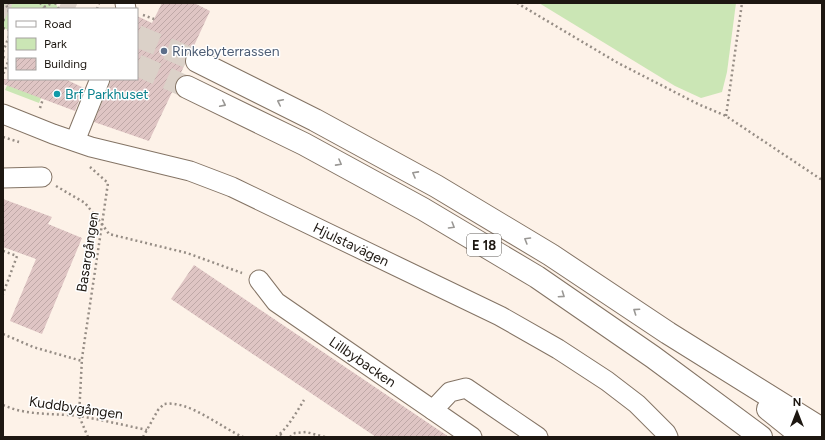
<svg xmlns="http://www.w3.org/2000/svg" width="825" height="440" font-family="Figtree,sans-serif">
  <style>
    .green { fill: #cbe6b5 }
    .building { fill: url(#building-hatch) }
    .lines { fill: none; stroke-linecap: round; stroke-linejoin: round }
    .highway-tunnel { stroke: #dbd1c8; stroke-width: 22; stroke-dasharray: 22 11; stroke-linecap: butt }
    .minor-casing { stroke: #847465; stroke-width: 21 }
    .highway-casing { stroke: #847465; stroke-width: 24 }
    .path { stroke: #968d85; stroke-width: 2.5; stroke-dasharray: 2 3; stroke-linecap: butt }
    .minor { stroke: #fff; stroke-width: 19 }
    .highway { stroke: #fff; stroke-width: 22 }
    .oneway { stroke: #999794 }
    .service-dot { fill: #5c6f8a; stroke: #fff; stroke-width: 1.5 }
    .culture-dot { fill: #0f9aa8; stroke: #fff; stroke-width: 1.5 }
    .labels { text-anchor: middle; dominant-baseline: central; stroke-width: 3; stroke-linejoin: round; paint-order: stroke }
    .shield { fill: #fff; stroke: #615d58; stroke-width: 1 }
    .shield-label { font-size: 13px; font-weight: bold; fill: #1d1711 }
    .service-label { font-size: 14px; fill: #4e5e75; stroke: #fff; text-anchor: start }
    .culture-label { font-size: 14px; fill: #0d838f; stroke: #fff; text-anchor: start }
    .street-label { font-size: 14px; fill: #1d1711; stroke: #fff }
  </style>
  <defs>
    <pattern id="building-hatch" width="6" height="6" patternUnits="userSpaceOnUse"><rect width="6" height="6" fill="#dfc5c4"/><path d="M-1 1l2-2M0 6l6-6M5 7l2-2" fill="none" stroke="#bfa8a7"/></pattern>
  </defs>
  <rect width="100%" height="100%" fill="#fdf2e8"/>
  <!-- green -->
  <g class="green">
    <polygon points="3,3 55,3 59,9 9,9 9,30 3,28"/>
    <polygon points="539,3 736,3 727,72 722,92 701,98 675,86"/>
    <polygon points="10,79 41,98 39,103 5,90"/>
  </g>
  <!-- building -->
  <g class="building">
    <polygon points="162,3 194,3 210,11 192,50 186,56 185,61 185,64 178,79 176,82 175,86 149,141 94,122 110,83 111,79 137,79 137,16 152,23"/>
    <polygon points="3,79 65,79 84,88 75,111 3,84"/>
    <polygon points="3,199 52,217 48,224 82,238 42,334 10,321 36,259 3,247"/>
    <polygon points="194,265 449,437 376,437 171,299"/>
  </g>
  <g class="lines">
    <!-- highway-tunnel -->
    <g class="highway-tunnel">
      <polyline points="61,3 75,9"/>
      <polyline points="3,8 9,11"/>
      <polyline points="137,36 197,61"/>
      <polyline points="137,65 187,87"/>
    </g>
    <defs>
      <g id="minor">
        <polyline points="125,3 126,9"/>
        <path id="s1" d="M3,114L53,134L91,147L190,171L232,187L396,266L500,316L558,349L607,381L637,404L666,433L668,437"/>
        <polyline points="75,141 100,79"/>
        <polyline points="3,178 42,177"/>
        <path id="s2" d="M259,280L276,302L472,437"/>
        <polyline points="433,410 450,392 466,388 538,437"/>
      </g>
      <g id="highway">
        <polyline points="197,61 315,120 436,186 551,255 668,333 822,429"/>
        <polyline points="187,87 304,144 423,209 537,277 653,357 761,437"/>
        <polyline points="768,409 803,437"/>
      </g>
    </defs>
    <!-- minor casing -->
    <use href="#minor" class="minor-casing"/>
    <!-- highway casing -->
    <use href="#highway" class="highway-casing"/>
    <!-- path -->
    <g class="path">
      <polyline points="40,3 45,9"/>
      <polyline points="55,3 59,9"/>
      <polyline points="517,3 618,63 698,104 726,116 822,180"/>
      <polyline points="44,7 52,3"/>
      <polyline points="97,9 99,3"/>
      <polyline points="9,12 6,4 10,3"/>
      <polyline points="143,15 154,19"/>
      <polyline points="3,20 9,20"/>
      <polyline points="3,28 9,30"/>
      <polyline points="3,52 9,36"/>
      <polyline points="3,57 9,59 3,75"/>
      <polyline points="40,108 43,99"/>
      <polyline points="726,116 742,3"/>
      <polyline points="3,137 19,142"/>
      <polyline points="56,186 85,203 102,224 109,234 187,253 242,273"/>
      <polyline points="3,251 17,256 3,294"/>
      <polyline points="3,334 33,347 82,361"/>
      <path d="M3,405C27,416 54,413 79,416C102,420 124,425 147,430"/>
      <polyline points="280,434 284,437"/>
      <polyline points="88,437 79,416 82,358 102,224 108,183 90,167"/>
      <path d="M143,437L158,410L164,404C189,400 220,427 243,437"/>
      <path d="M276,437C288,428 296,413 304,400"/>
      <polyline points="290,437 295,433 306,432 325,437"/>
    </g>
    <!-- minor -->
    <use href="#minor" class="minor"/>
    <!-- highway -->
    <use href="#highway" class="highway"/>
  </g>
  <!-- one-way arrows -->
  <defs><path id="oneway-chevron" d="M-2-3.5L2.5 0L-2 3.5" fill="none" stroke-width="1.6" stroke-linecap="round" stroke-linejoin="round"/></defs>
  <g class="oneway">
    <use href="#oneway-chevron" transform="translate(280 102) rotate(-154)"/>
    <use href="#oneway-chevron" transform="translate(223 104) rotate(26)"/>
    <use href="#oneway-chevron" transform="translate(339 163) rotate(29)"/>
    <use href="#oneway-chevron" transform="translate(415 174) rotate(-151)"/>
    <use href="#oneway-chevron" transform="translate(452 226) rotate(31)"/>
    <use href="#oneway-chevron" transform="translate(527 240) rotate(-149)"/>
    <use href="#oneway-chevron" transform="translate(562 295) rotate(34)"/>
    <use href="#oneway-chevron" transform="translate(636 311) rotate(-146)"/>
  </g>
  <!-- markers -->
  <circle class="service-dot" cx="164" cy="51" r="4"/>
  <circle class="culture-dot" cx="57" cy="94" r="4"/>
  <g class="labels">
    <!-- shield labels -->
    <rect class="shield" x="467" y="234" width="34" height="22" rx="3"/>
    <g class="shield-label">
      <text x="484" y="245">E 18</text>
    </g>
    <!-- service labels -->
    <g class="service-label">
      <text x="172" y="51">Rinkebyterrassen</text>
    </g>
    <!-- culture labels -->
    <g class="culture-label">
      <text x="65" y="94">Brf Parkhuset</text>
    </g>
    <!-- street labels -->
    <g class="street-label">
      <text stroke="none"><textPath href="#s1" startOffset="373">Hjulstavägen</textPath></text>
      <text transform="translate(88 252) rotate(-81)">Basargången</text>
      <text stroke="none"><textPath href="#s2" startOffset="133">Lillbybacken</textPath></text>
      <text transform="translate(76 408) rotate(8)">Kuddbygången</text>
    </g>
  </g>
  <!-- border -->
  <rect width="825" height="440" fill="none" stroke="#1d1711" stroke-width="8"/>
  <!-- legend -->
  <rect x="8" y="8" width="130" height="72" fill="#ffffff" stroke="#a5a2a0"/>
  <rect x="16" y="21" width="20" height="6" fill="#ffffff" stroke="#a5a2a0"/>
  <text x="44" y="28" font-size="12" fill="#1d1711">Road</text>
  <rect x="16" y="38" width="20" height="12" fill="#cbe6b5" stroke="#a5a2a0"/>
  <text x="44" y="48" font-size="12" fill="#1d1711">Park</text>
  <rect x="16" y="58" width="20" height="12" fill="url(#building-hatch)" stroke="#a5a2a0"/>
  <text x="44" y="68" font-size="12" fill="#1d1711">Building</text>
  <!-- north arrow -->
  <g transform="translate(797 412)" stroke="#ffffff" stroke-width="3" paint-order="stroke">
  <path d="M0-3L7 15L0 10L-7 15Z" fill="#1d1711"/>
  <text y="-6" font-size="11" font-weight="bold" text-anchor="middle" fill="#1d1711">N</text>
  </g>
</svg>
